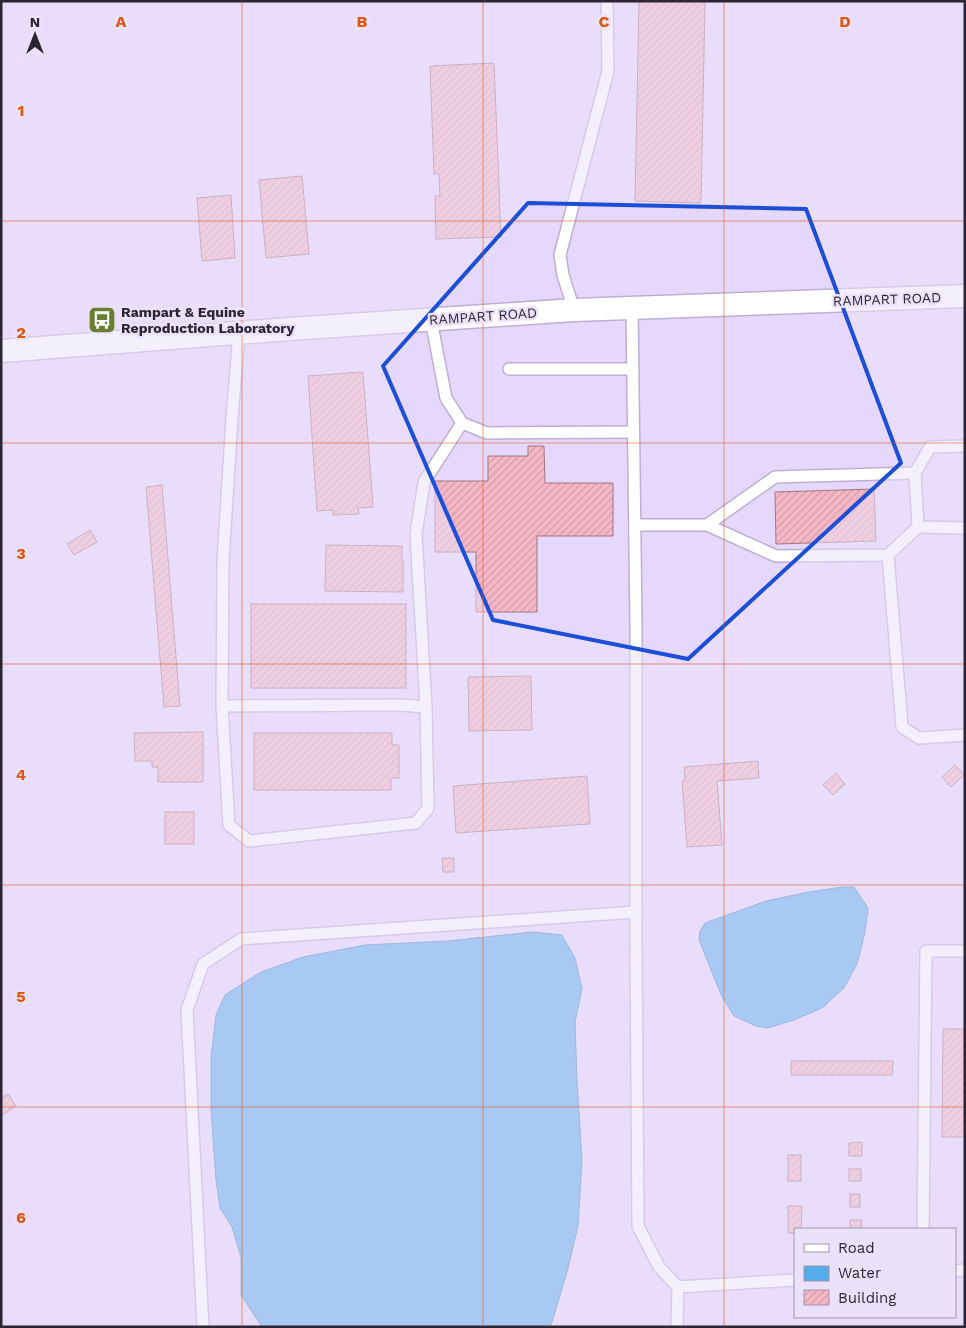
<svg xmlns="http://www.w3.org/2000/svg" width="966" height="1328" font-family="'Work Sans',sans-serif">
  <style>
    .built { fill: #e6d8fd; fill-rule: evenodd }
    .water { fill: #55aceb; stroke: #4884b4 }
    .building { fill: url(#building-hatch); stroke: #a17681 }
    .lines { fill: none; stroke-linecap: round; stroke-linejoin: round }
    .service-casing { stroke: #bdaed5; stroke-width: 14 }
    .minor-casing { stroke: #bdaed5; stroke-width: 25 }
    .service { stroke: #fff; stroke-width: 11 }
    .minor { stroke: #fff; stroke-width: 22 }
    .marked { fill: none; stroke: #1d4ed8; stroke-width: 4; stroke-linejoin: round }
    .grid { fill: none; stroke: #df560e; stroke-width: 1; stroke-opacity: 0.55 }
    .labels { text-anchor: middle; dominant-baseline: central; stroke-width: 5; stroke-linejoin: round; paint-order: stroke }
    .street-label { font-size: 14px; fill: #2b2534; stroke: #ebe2fa }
    .poi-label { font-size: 14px; font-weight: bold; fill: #2b2534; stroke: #ebe2fa; text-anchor: start }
    .grid-label { font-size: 16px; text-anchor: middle; font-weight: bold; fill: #df560e; stroke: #ebe2fa; stroke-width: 5; stroke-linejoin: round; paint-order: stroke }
  </style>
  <defs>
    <pattern id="building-hatch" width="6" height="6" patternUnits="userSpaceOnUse" patternTransform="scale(1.25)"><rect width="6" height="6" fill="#f5b7c6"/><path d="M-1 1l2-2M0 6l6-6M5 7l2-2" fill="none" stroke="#d29dab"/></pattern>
  </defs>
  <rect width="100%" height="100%" fill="#ebe2fa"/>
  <!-- built -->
  <path class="built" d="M1,1H965V1327H1ZM795,1229H955V1317H795Z"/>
  <!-- water -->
  <g class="water">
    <polygon points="842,887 854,887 868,908 865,932 857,964 844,988 822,1008 794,1020 768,1028 756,1026 734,1016 722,997 699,940 700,931 705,923 766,901 809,892"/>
    <polygon points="533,932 562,935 575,958 582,989 575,1022 577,1080 582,1160 578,1226 567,1272 552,1322 550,1327 262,1327 260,1324 241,1295 241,1257 232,1227 220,1208 216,1180 211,1110 211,1057 216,1015 225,995 261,972 303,957 365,945 447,941"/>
  </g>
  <!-- building -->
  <g class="building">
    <polygon points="639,1 705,1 701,203 635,201"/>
    <polygon points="494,63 501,237 436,239 435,196 440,196 439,174 434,174 430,66"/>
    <polygon points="302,176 309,254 266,258 259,180"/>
    <polygon points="231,195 235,258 202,261 197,198"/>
    <polygon points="363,372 373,507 358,508 359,514 333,515 333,510 317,511 308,376"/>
    <polygon points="528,446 544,446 545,483 613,483 613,536 537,536 537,612 476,612 476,552 435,552 435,481 488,481 488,456 528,456"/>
    <polygon points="162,485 180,706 164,707 146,487"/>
    <polygon points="874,489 876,541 776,544 775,492"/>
    <polygon points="90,530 97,542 74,555 67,544"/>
    <polygon points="326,545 402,546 402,560 403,560 403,592 325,591"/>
    <rect x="251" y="604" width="155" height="84"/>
    <polygon points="531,676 532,730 469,731 468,677"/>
    <polygon points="203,732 203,782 158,782 158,767 152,767 152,761 135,761 134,733"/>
    <polygon points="254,733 392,733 392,745 399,745 399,778 391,778 391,790 254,790"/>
    <polygon points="758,761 759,778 717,781 722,845 687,847 682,781 685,781 684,767"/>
    <polygon points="955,765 964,775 951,787 942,777"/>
    <polygon points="836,773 845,784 833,795 823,785"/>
    <polygon points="587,776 590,824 456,833 453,786"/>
    <rect x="165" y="812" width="29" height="32"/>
    <polygon points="442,858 454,858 454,872 443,872"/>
    <polygon points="943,1029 965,1029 965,1137 942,1137"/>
    <polygon points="791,1061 893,1061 892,1075 791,1075"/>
    <polygon points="8,1094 16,1106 1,1116 1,1098"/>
    <polygon points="862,1142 862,1156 849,1156 849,1143"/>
    <rect x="788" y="1155" width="13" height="26"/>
    <rect x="849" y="1169" width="12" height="12"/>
    <rect x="850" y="1194" width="10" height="13"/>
    <polygon points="788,1206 802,1206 801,1229 795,1229 795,1233 788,1233"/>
    <polygon points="850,1220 862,1220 861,1229 850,1229"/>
  </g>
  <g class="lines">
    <defs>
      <g id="service">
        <polyline points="632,308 636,626 636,942 638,1226 659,1267 678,1287 677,1327"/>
        <polyline points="574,310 563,275 560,255 608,71 607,1"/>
        <polyline points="431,320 446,398 462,423 487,433 633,432"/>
        <polyline points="509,369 633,369"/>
        <polyline points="915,473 930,447 965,446"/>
        <polyline points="635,525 707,525 775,477 915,473 918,527 888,555 776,556 707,525"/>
        <polyline points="918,527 965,528"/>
        <polyline points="888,555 902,727 919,738 965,735"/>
        <polyline points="222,706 401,705 426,707 428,808 416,823 249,841 229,825 222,706 223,561 232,418 239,333"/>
        <polyline points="426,707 416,534 424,482 462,423"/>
        <polyline points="923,1229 926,951 965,951"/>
        <polyline points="955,1271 965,1270"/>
        <polyline points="678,1287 795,1280"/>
        <polyline points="203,1327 187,1010 203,964 241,939 636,912"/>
      </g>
      <polyline id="minor" points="1,351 289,329 574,310 965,296"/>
    </defs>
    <!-- service casing -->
    <use href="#service" class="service-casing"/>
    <!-- minor casing -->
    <use href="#minor" class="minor-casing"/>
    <!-- service -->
    <use href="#service" class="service"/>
    <!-- minor -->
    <use href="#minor" class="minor"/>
  </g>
  <!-- marked area -->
  <path d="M0 0H966V1328H0ZM528,203L806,209L901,463L688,659L493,620L383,366Z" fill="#ebe2fa" fill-opacity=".55" fill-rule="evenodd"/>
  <path class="marked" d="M528,203L806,209L901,463L688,659L493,620L383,366Z"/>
  <!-- grid -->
  <path class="grid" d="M242,1V1327M483,1V1327M724,1V1327M1,221H965M1,443H965M1,664H965M1,885H965M1,1107H965"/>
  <!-- icons -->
  <defs>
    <symbol id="bus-square" viewBox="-11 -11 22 22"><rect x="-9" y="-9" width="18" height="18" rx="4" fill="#697e2f" stroke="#ebe2fa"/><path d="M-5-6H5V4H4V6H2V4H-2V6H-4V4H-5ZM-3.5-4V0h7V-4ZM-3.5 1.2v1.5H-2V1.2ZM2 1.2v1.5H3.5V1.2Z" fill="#fff"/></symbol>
  </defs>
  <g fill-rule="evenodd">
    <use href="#bus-square" x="86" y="304" width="32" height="32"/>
  </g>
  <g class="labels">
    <!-- street labels -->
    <g class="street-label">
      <text transform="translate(887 299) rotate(-2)">RAMPART ROAD</text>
      <text transform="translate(483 316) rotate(-4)">RAMPART ROAD</text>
    </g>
    <!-- poi labels -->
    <g class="poi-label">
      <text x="121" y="312">Rampart &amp; Equine<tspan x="121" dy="16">Reproduction Laboratory</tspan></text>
    </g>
  </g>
  <g class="grid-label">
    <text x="121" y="27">A</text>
    <text x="362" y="27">B</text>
    <text x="604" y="27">C</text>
    <text x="845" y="27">D</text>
    <text x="21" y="116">1</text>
    <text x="21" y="338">2</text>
    <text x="21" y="559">3</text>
    <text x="21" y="780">4</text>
    <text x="21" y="1002">5</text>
    <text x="21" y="1223">6</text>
  </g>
  <!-- border -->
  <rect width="966" height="1328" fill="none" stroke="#2b2534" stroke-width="5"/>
  <!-- legend -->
  <rect x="794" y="1228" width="162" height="90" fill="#ebe2fa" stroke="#9e96ab"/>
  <rect x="804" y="1244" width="25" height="8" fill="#ffffff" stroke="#9e96ab"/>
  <text x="838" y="1253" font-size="15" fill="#2b2534">Road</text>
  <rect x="804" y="1266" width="25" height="15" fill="#55aceb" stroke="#9e96ab"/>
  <text x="838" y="1278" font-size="15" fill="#2b2534">Water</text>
  <rect x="804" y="1290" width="25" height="15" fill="url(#building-hatch)" stroke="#9e96ab"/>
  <text x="838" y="1303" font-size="15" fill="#2b2534">Building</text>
  <!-- north arrow -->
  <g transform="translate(35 35)" stroke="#ebe2fa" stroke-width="4" paint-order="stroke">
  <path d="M0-4L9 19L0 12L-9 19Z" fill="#2b2534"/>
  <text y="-8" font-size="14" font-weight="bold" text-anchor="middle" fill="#2b2534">N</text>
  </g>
</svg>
